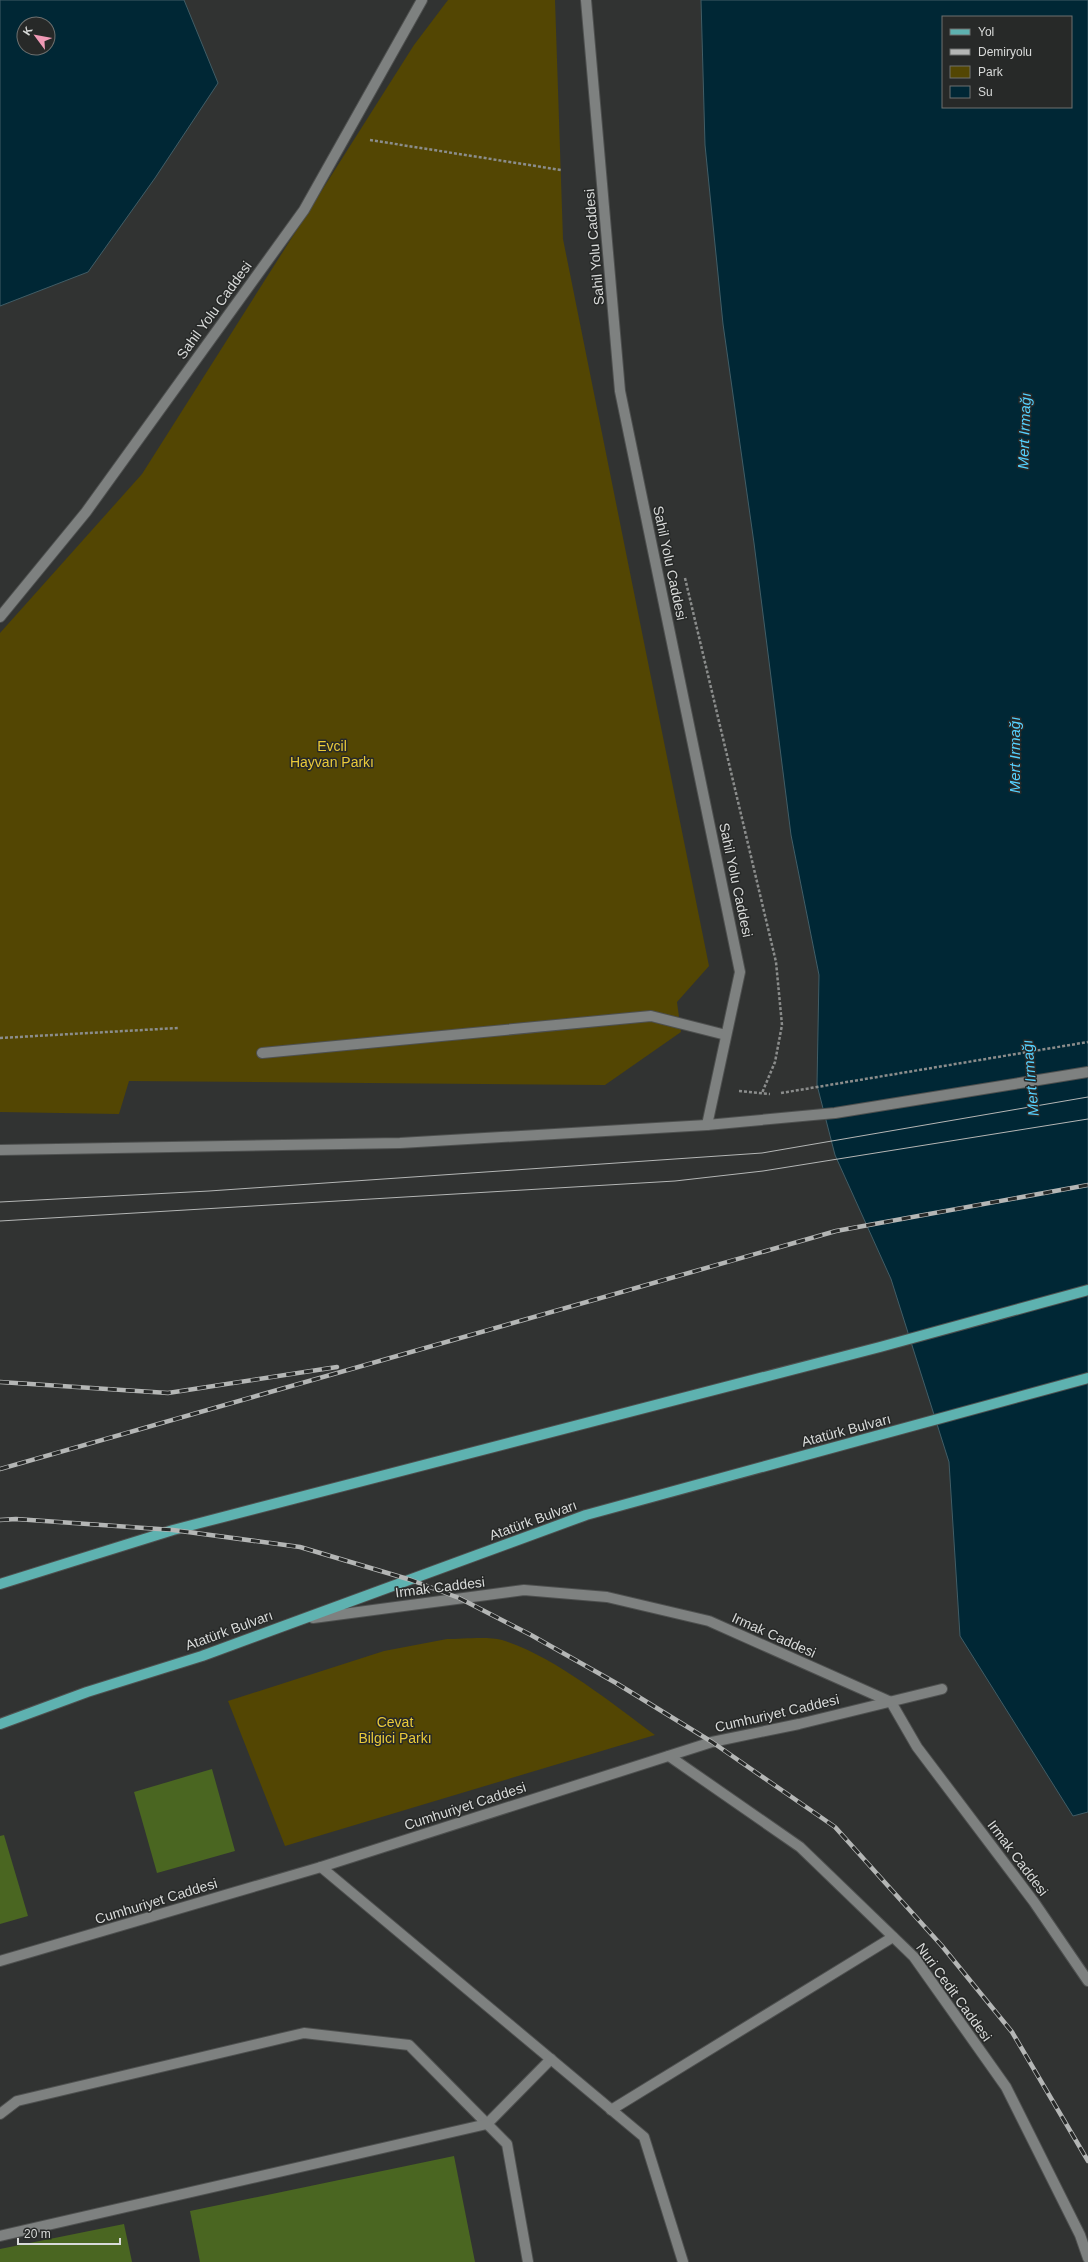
<svg xmlns="http://www.w3.org/2000/svg" width="1088" height="2262" font-family="Helvetica,sans-serif">
  <style>
    .green { fill: #534603 }
    .water { fill: #002735; stroke: #415d66; fill-rule: evenodd }
    .building { fill: #4a6621 }
    .lines { fill: none; stroke-linecap: round; stroke-linejoin: round }
    .lane-casing { stroke: #4e504f; stroke-width: 12 }
    .street-casing { stroke: #4e504f; stroke-width: 12 }
    .secondary-casing { stroke: #4e504f; stroke-width: 12 }
    .primary-casing { stroke: #4e504f; stroke-width: 12 }
    .path { stroke: #8b8d8c; stroke-width: 2.5; stroke-dasharray: 3 2; stroke-linecap: butt }
    .lane { stroke: #7e8180; stroke-width: 10 }
    .street { stroke: #7e8180; stroke-width: 10 }
    .secondary { stroke: #7e8180; stroke-width: 10 }
    .primary { stroke: #5eb2b0; stroke-width: 10 }
    .tram { stroke: #b4b6b5; stroke-width: 1 }
    .rail-casing { stroke: #b4b6b5; stroke-width: 4.5 }
    .rail { stroke: #272928; stroke-width: 3; stroke-dasharray: 9; stroke-linecap: butt }
    .labels { text-anchor: middle; dominant-baseline: central; stroke-width: 3; stroke-linejoin: round; paint-order: stroke }
    .street-label { font-size: 14px; fill: #d8dad9; stroke: #272928 }
    .park-label { font-size: 14px; fill: #eaca39; stroke: #272928 }
    .water-label { font-size: 15px; font-style: italic; fill: #55d1ff; stroke: #272928 }
  </style>
  <rect width="100%" height="100%" fill="#313332"/>
  <!-- green -->
  <g class="green">
    <polygon points="448,0 555,0 563,239 709,966 677,1002 681,1032 605,1085 129,1081 119,1114 0,1112 0,633 142,474 414,45"/>
    <path d="M447,1639C462,1639 488,1636 502,1640C552,1655 612,1703 655,1735L285,1846L228,1701L384,1651Z"/>
  </g>
  <!-- water -->
  <g class="water">
    <path d="M0,0H184L218,83L155,178L88,272L0,306ZM24,24H48V48H24Z"/>
    <path d="M701,0H1088V1812L1073,1816L960,1636L949,1462L891,1279L835,1155L817,1085L819,975L791,835L754,543L723,324L705,145ZM943,17H1071V107H943Z"/>
  </g>
  <!-- building -->
  <g class="building">
    <polygon points="212,1769 235,1851 157,1873 134,1792"/>
    <polygon points="4,1835 28,1916 0,1924 0,1836"/>
    <polygon points="454,2156 475,2262 200,2262 190,2211"/>
    <polygon points="124,2224 132,2262 0,2262 0,2249"/>
  </g>
  <g class="lines">
    <defs>
      <g id="lane">
        <polyline points="262,1053 651,1016 726,1035"/>
        <polyline points="0,2114 17,2101 304,2033 409,2045 507,2144 528,2262"/>
        <polyline points="0,2236 487,2124 551,2059"/>
      </g>
      <g id="street">
        <polyline points="586,0 620,391 740,972 707,1125"/>
        <polyline points="0,617 86,512 304,210 422,0"/>
        <polyline points="0,1150 400,1143 707,1125 835,1113 1088,1072"/>
        <polyline points="321,1867 644,2137 683,2262"/>
        <polyline points="611,2110 893,1937"/>
      </g>
      <g id="secondary">
        <polyline points="313,1618 524,1590 607,1597 709,1621 891,1702 917,1747 1034,1902 1088,1981"/>
        <polyline points="669,1756 800,1847 914,1957 1006,2087 1080,2235 1088,2258"/>
        <polyline points="0,1961 321,1867 712,1742 799,1724 942,1689"/>
      </g>
      <g id="primary">
        <polyline points="0,1584 173,1530 880,1347 1088,1290"/>
        <polyline points="0,1724 87,1692 202,1656 586,1515 1088,1378"/>
      </g>
    </defs>
    <!-- lane casing -->
    <use href="#lane" class="lane-casing"/>
    <!-- street casing -->
    <use href="#street" class="street-casing"/>
    <!-- secondary casing -->
    <use href="#secondary" class="secondary-casing"/>
    <!-- primary casing -->
    <use href="#primary" class="primary-casing"/>
    <!-- path -->
    <g class="path">
      <polyline points="370,140 561,170"/>
      <polyline points="685,578 776,962 782,1025 775,1062 762,1093"/>
      <polyline points="0,1038 178,1028"/>
      <polyline points="739,1091 770,1094"/>
      <polyline points="781,1093 1088,1042"/>
    </g>
    <!-- lane -->
    <use href="#lane" class="lane"/>
    <!-- street -->
    <use href="#street" class="street"/>
    <!-- secondary -->
    <use href="#secondary" class="secondary"/>
    <!-- primary -->
    <use href="#primary" class="primary"/>
    <!-- tram -->
    <g class="tram">
      <polyline points="0,1202 209,1191 762,1153 1088,1097"/>
      <polyline points="0,1221 675,1181 763,1171 1088,1119"/>
    </g>
    <defs>
      <g id="rail">
        <polyline points="0,1382 168,1393 337,1367"/>
        <polyline points="0,1469 836,1231 1088,1185"/>
        <polyline points="0,1520 16,1519 173,1530 300,1547 411,1580 459,1598 531,1635 616,1683 712,1742 835,1827 942,1946 1012,2032 1088,2161"/>
      </g>
    </defs>
    <!-- rail casing -->
    <use href="#rail" class="rail-casing"/>
    <!-- rail -->
    <use href="#rail" class="rail"/>
  </g>
  <g class="labels">
    <!-- street labels -->
    <g class="street-label">
      <text transform="translate(594 247) rotate(-95)">Sahil Yolu Caddesi</text>
      <text transform="translate(214 310) rotate(-54)">Sahil Yolu Caddesi</text>
      <text transform="translate(670 563) rotate(78)">Sahil Yolu Caddesi</text>
      <text transform="translate(736 880) rotate(78)">Sahil Yolu Caddesi</text>
      <text transform="translate(846 1430) rotate(-15)">Atatürk Bulvarı</text>
      <text transform="translate(533 1520) rotate(-20)">Atatürk Bulvarı</text>
      <text transform="translate(440 1587) rotate(-7)">Irmak Caddesi</text>
      <text transform="translate(229 1630) rotate(-20)">Atatürk Bulvarı</text>
      <text transform="translate(774 1635) rotate(24)">Irmak Caddesi</text>
      <text transform="translate(777 1713) rotate(-13)">Cumhuriyet Caddesi</text>
      <text transform="translate(465 1806) rotate(-18)">Cumhuriyet Caddesi</text>
      <text transform="translate(1018 1858) rotate(53)">Irmak Caddesi</text>
      <text transform="translate(156 1901) rotate(-17)">Cumhuriyet Caddesi</text>
      <text transform="translate(954 1992) rotate(54)">Nuri Cedit Caddesi</text>
    </g>
    <!-- park labels -->
    <g class="park-label">
      <text x="332" y="746">Evcil<tspan x="332" dy="16">Hayvan Parkı</tspan></text>
      <text x="395" y="1722">Cevat<tspan x="395" dy="16">Bilgici Parkı</tspan></text>
    </g>
    <!-- water labels -->
    <g class="water-label">
      <text transform="translate(1024 431) rotate(-88)">Mert Irmağı</text>
      <text transform="translate(1014 755) rotate(-90)">Mert Irmağı</text>
      <text transform="translate(1030 1078) rotate(-95)">Mert Irmağı</text>
    </g>
  </g>
  <!-- legend -->
  <rect x="942" y="16" width="130" height="92" fill="#272928" stroke="#6e706f"/>
  <rect x="950" y="29" width="20" height="6" fill="#5eb2b0" stroke="#6e706f"/>
  <text x="978" y="36" font-size="12" fill="#d8dad9">Yol</text>
  <rect x="950" y="49" width="20" height="6" fill="#b4b6b5" stroke="#6e706f"/>
  <text x="978" y="56" font-size="12" fill="#d8dad9">Demiryolu</text>
  <rect x="950" y="66" width="20" height="12" fill="#534603" stroke="#6e706f"/>
  <text x="978" y="76" font-size="12" fill="#d8dad9">Park</text>
  <rect x="950" y="86" width="20" height="12" fill="#002735" stroke="#6e706f"/>
  <text x="978" y="96" font-size="12" fill="#d8dad9">Su</text>
  <!-- north arrow -->
  <g transform="translate(36 36) rotate(302)"><circle r="19" fill="#272928" stroke="#6e706f"/>
  <path d="M0-3L7 15L0 10L-7 15Z" fill="#f09ab6"/>
  <text y="-6" font-size="11" font-weight="bold" text-anchor="middle" fill="#d8dad9">K</text>
  </g>
  <!-- scale -->
  <path d="M18 2238v6h102v-6" fill="none" stroke="#d8dad9" stroke-width="2"/>
  <text x="24" y="2238" font-size="12" fill="#d8dad9" stroke="#272928" stroke-width="3" paint-order="stroke">20 m</text>
</svg>
